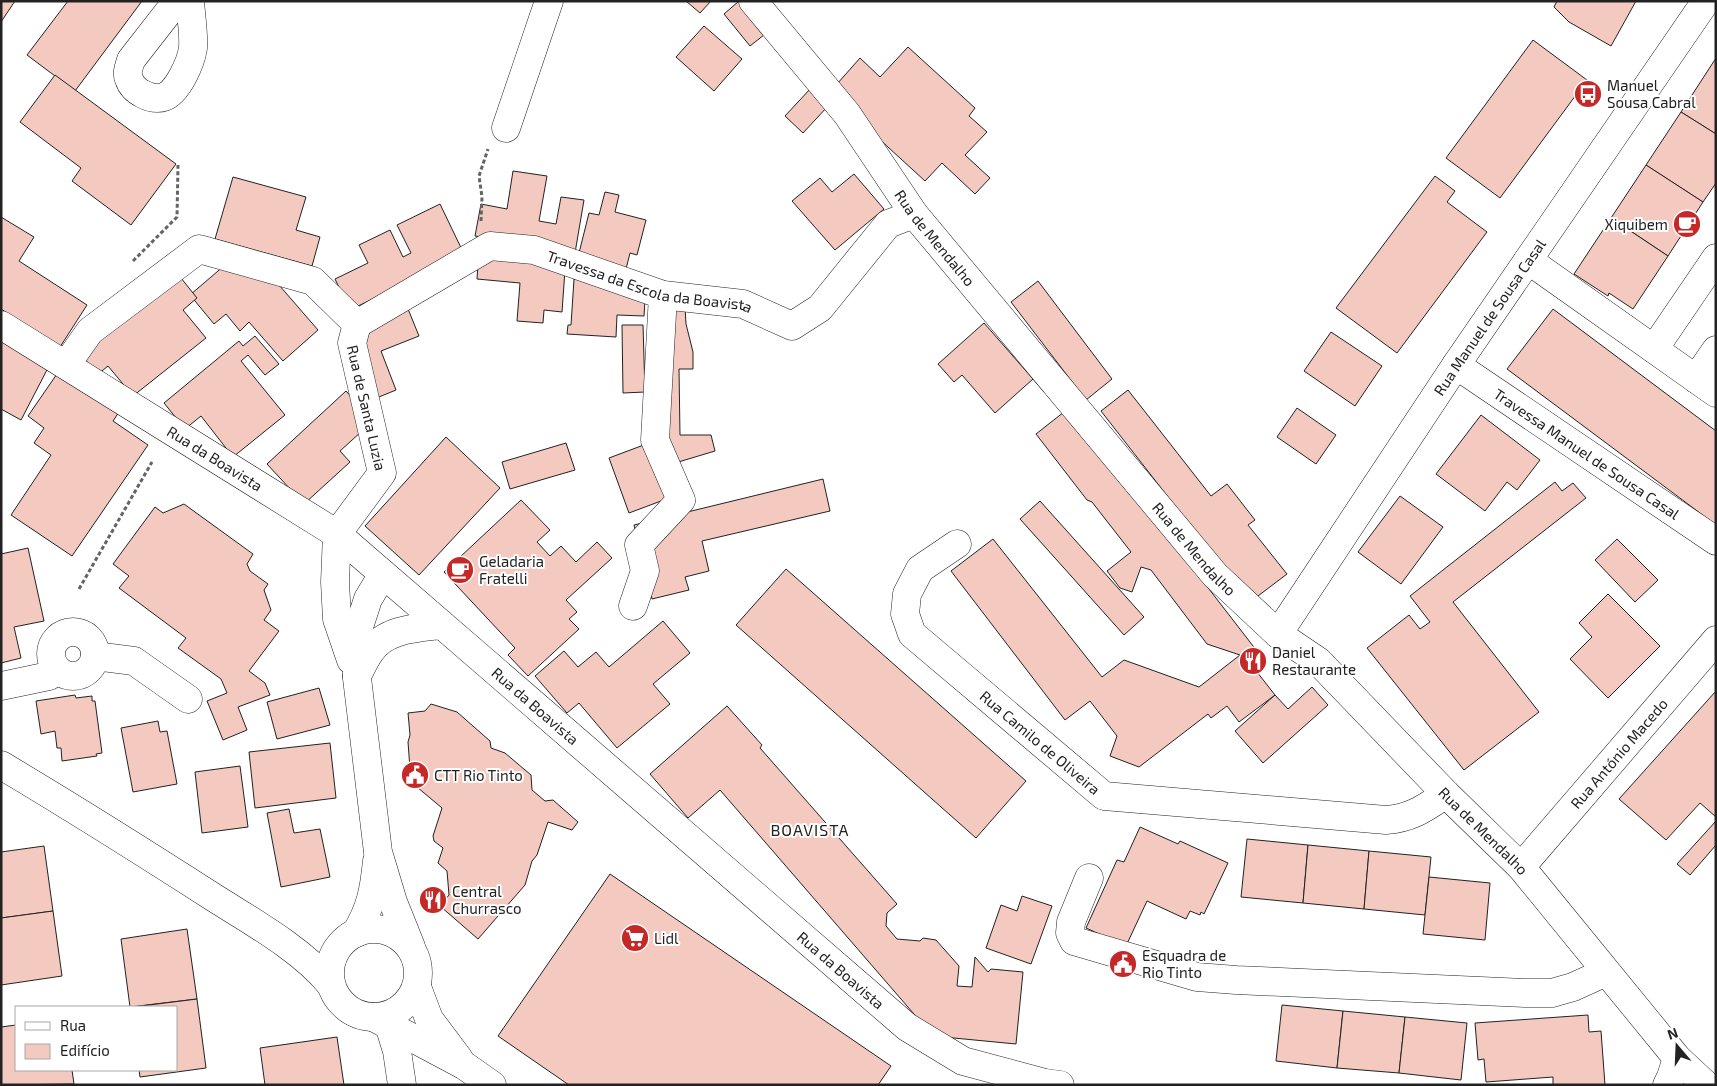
<svg xmlns="http://www.w3.org/2000/svg" width="1717" height="1086" font-family="'Exo 2',sans-serif">
  <style>
    .building { fill: #f3c9c0; stroke: #222 }
    .lines { fill: none; stroke-linecap: round; stroke-linejoin: round }
    .minor-casing { stroke: #222; stroke-width: 29 }
    .major-casing { stroke: #222; stroke-width: 29 }
    .path { stroke: #646464; stroke-width: 3; stroke-dasharray: 4 2.5; stroke-linecap: butt }
    .minor { stroke: #fff; stroke-width: 28 }
    .major { stroke: #fff; stroke-width: 28 }
    .labels { text-anchor: middle; dominant-baseline: central; stroke-width: 4; stroke-linejoin: round; paint-order: stroke }
    .poi-label { font-size: 15px; fill: #222; stroke: #fff; text-anchor: start }
    .street-label { font-size: 15px; fill: #222; stroke: #fff }
    .neighbourhood-label { font-size: 16px; letter-spacing: 1px; fill: #222; stroke: #fff }
  </style>
  <rect width="100%" height="100%" fill="#fff"/>
  <!-- building -->
  <g class="building">
    <polygon points="1,1 15,1 1,22"/>
    <polygon points="68,1 142,1 75,91 27,55"/>
    <polygon points="686,1 711,1 700,13"/>
    <polygon points="739,1 745,1 769,31 750,46 724,14"/>
    <polygon points="1557,1 1636,1 1611,46 1569,22 1554,7"/>
    <polygon points="704,26 742,59 714,91 676,57"/>
    <polygon points="1533,40 1587,80 1500,198 1446,158"/>
    <polygon points="908,47 975,108 969,116 987,132 965,155 990,178 975,194 942,163 925,181 829,93 860,58 880,77"/>
    <polygon points="1716,58 1716,134 1681,112"/>
    <polygon points="55,75 176,164 131,225 72,181 81,168 20,122"/>
    <polygon points="811,88 829,105 803,133 785,116"/>
    <polygon points="1681,112 1716,134 1716,183 1703,202 1646,165"/>
    <polygon points="1646,165 1703,202 1668,256 1611,218"/>
    <polygon points="513,171 547,176 539,221 556,224 561,197 584,200 575,253 475,236 481,204 507,209"/>
    <polygon points="854,174 884,209 835,250 792,201 820,178 832,192"/>
    <polygon points="1435,176 1455,191 1447,202 1487,232 1397,353 1336,308"/>
    <polygon points="233,177 306,197 296,230 320,237 312,266 215,239"/>
    <polygon points="605,192 619,195 615,212 646,220 637,255 630,253 625,273 577,261 589,213 599,215"/>
    <polygon points="440,204 464,254 350,310 335,279 368,263 359,245 390,230 403,257 411,253 397,225"/>
    <polygon points="1,217 34,237 19,261 87,305 60,347 1,309"/>
    <polygon points="1611,218 1668,256 1633,309 1609,293 1608,296 1574,274"/>
    <polygon points="246,247 318,330 283,361 249,322 240,331 226,314 214,324 190,295"/>
    <polygon points="479,249 566,256 562,312 544,310 543,323 517,321 520,283 477,279"/>
    <polygon points="177,273 197,298 183,310 206,338 133,396 108,366 97,375 79,351"/>
    <polygon points="574,279 646,284 644,316 617,315 616,337 567,334 568,325 571,325"/>
    <polygon points="1038,281 1112,379 1086,400 1011,302"/>
    <polygon points="406,304 419,336 381,351 396,390 374,399 346,327"/>
    <polygon points="659,307 685,307 686,324 693,352 693,369 679,369 680,435 711,435 715,451 675,463 655,433"/>
    <polygon points="1553,309 1716,431 1716,525 1507,369"/>
    <polygon points="984,323 1033,379 1035,377 1046,390 1044,392 1033,379 995,413 962,375 954,382 938,364"/>
    <polygon points="622,325 643,325 645,392 623,393"/>
    <polygon points="1331,332 1382,366 1355,406 1304,371"/>
    <polygon points="255,336 279,364 265,375 248,355 241,361 285,415 233,457 201,416 185,429 164,403 239,341 243,346"/>
    <polygon points="1,341 49,366 21,420 1,409"/>
    <polygon points="59,371 119,412 113,421 148,445 72,556 11,515 51,455 34,443 44,428 28,416"/>
    <polygon points="1128,390 1211,496 1227,484 1255,520 1248,525 1287,574 1250,602 1101,411"/>
    <polygon points="346,391 373,421 340,451 350,462 304,504 267,464"/>
    <polygon points="1069,408 1267,664 1257,672 1275,695 1239,722 1227,706 1211,718 1208,714 1139,767 1110,756 1117,736 1090,701 1065,720 951,571 993,539 1102,677 1124,660 1199,687 1240,655 1207,644 1151,570 1141,567 1132,592 1120,588 1107,571 1131,552 1092,502 1087,500 1036,434"/>
    <polygon points="1297,408 1336,435 1316,464 1277,437"/>
    <polygon points="1481,415 1540,460 1517,490 1507,482 1485,511 1436,474"/>
    <polygon points="446,437 500,488 419,575 365,526"/>
    <polygon points="566,443 575,470 510,489 502,462"/>
    <polygon points="649,443 669,498 629,513 609,458"/>
    <polygon points="823,479 830,511 702,541 709,571 685,577 689,590 652,599 634,525"/>
    <polygon points="1555,482 1562,491 1573,483 1586,498 1453,602 1539,712 1464,770 1367,648 1409,615 1420,629 1430,622 1410,596"/>
    <polygon points="1400,496 1443,527 1401,584 1358,552"/>
    <polygon points="521,500 550,530 537,542 550,556 561,546 576,562 597,542 612,558 566,600 577,612 569,619 579,629 528,676 508,655 515,648 444,572"/>
    <polygon points="1040,501 1144,617 1124,635 1020,519"/>
    <polygon points="184,504 253,554 247,564 250,571 268,584 264,590 271,610 264,620 279,631 249,671 265,683 270,695 238,707 247,730 223,740 207,701 227,693 221,679 178,648 186,638 119,588 129,576 113,564 155,507 163,513"/>
    <polygon points="1617,539 1658,580 1635,602 1595,560"/>
    <polygon points="28,548 44,621 14,627 21,658 1,663 1,554"/>
    <polygon points="786,569 1026,781 976,838 736,625"/>
    <polygon points="1608,594 1660,646 1608,698 1570,659 1592,637 1579,623"/>
    <polygon points="663,621 690,653 653,684 670,704 617,748 579,703 567,713 535,676 564,651 578,667 596,652 609,667"/>
    <polygon points="1312,687 1328,705 1263,763 1235,731 1275,695 1288,709"/>
    <polygon points="319,688 330,725 277,739 267,702"/>
    <polygon points="1716,691 1716,817 1700,803 1666,840 1619,799"/>
    <polygon points="75,695 76,698 92,696 92,701 95,701 102,753 96,754 97,756 62,761 61,748 57,748 55,731 41,734 36,701"/>
    <polygon points="431,704 457,712 490,741 491,748 505,753 531,775 532,790 545,801 553,800 578,822 572,830 548,822 537,855 532,861 525,885 478,939 440,906 449,895 447,871 438,863 443,848 434,841 433,836 442,808 411,782 408,742 410,735 408,713 425,711"/>
    <polygon points="727,706 762,745 760,748 897,904 887,913 886,926 897,939 920,941 923,938 936,940 959,966 957,986 972,987 975,957 988,972 991,969 1023,972 1016,1044 933,1036 720,790 688,818 650,774"/>
    <polygon points="158,721 160,732 167,731 177,784 133,792 121,728"/>
    <polygon points="330,743 336,798 255,808 249,752"/>
    <polygon points="240,766 248,827 202,833 195,772"/>
    <polygon points="289,809 294,833 320,829 330,877 281,887 267,813"/>
    <polygon points="1716,821 1716,845 1690,875 1677,864"/>
    <polygon points="1140,827 1178,844 1180,841 1228,863 1204,914 1201,912 1200,915 1190,911 1186,919 1147,901 1126,946 1086,928 1117,860 1124,862"/>
    <polygon points="1247,839 1308,845 1303,903 1241,897"/>
    <polygon points="1308,845 1369,851 1364,909 1303,903"/>
    <polygon points="44,846 53,911 1,918 1,852"/>
    <polygon points="1369,851 1431,857 1425,915 1364,909"/>
    <polygon points="610,874 891,1066 878,1085 569,1085 498,1036"/>
    <polygon points="1429,877 1490,883 1485,940 1423,934"/>
    <polygon points="1022,896 1052,906 1031,964 986,948 1001,905 1017,911"/>
    <polygon points="53,911 62,976 1,985 1,918"/>
    <polygon points="187,929 197,999 130,1007 121,939"/>
    <polygon points="197,999 206,1068 140,1077 139,1070 176,1070 176,1007 133,1007"/>
    <polygon points="1282,1005 1343,1011 1337,1068 1276,1061"/>
    <polygon points="1343,1011 1405,1017 1399,1073 1337,1068"/>
    <polygon points="1588,1015 1589,1032 1601,1031 1605,1085 1553,1085 1553,1077 1486,1082 1484,1059 1478,1060 1475,1023"/>
    <polygon points="1405,1017 1467,1023 1461,1080 1399,1073"/>
    <polygon points="16,1025 16,1070 72,1070 74,1084 1,1085 1,1027"/>
    <polygon points="337,1037 344,1085 265,1085 260,1048"/>
  </g>
  <g class="lines">
    <defs>
      <g id="minor">
        <path d="M177,1L131,60C129,67 126,73 129,79C133,92 152,101 164,97C178,92 191,62 193,48C194,33 191,16 190,1"/>
        <path id="s1" d="M753,1L847,114L914,214L1215,575L1278,634L1318,661L1446,794L1521,867L1677,1058L1706,1085"/>
        <polyline points="506,128 549,1"/>
        <polyline points="1528,260 1716,393"/>
        <path id="s2" d="M357,324L490,246L534,250L663,295L743,304L792,326L820,308L888,224L914,214"/>
        <path id="s3" d="M1,325L337,534L907,1027L963,1061L1045,1083L1060,1085"/>
        <polyline points="1654,349 1716,258"/>
        <path id="s4" d="M66,365L90,331L199,249L313,281L357,324L352,343L382,473L337,534"/>
        <path id="s5" d="M1456,365L1716,541"/>
        <polyline points="1696,379 1716,350"/>
        <polyline points="337,534 335,582 337,619 351,660"/>
        <path id="s6" d="M957,544L920,569L907,594L905,614L912,634L1104,796L1386,820C1412,818 1425,808 1446,794"/>
        <polyline points="383,574 368,599 357,633 357,678 378,852 393,902 411,947"/>
        <polyline points="633,606 645,571 639,545 681,500 655,440 663,295"/>
        <circle cx="73" cy="654" r="22"/>
        <path id="s7" d="M1278,634L1456,365L1706,1"/>
        <polyline points="95,656 134,661 188,699"/>
        <path d="M357,676C361,668 365,659 370,652C385,629 416,628 441,625"/>
        <polyline points="1,686 49,676 57,669"/>
        <path id="s8" d="M1521,867L1716,640"/>
        <polyline points="1089,878 1071,922 1070,933 1074,941 1197,977 1236,980 1525,993 1552,993 1573,987 1606,972"/>
        <path d="M356,933C371,907 374,891 377,861"/>
        <polyline points="389,1025 397,1051 402,1085"/>
        <polyline points="1667,1085 1671,1077 1677,1058"/>
      </g>
      <g id="major">
        <path d="M1,765C73,808 143,852 213,897C251,921 303,950 331,985"/>
        <circle cx="374" cy="973" r="44"/>
        <polyline points="417,987 429,1019 459,1059"/>
        <polyline points="373,1017 465,1066 492,1085"/>
      </g>
    </defs>
    <!-- minor casing -->
    <use href="#minor" class="minor-casing"/>
    <!-- major casing -->
    <use href="#major" class="major-casing"/>
    <!-- path -->
    <g class="path">
      <polyline points="481,221 482,197 479,176 488,149"/>
      <polyline points="133,261 177,217 178,165"/>
      <polyline points="79,589 152,462"/>
    </g>
    <!-- minor -->
    <use href="#minor" class="minor"/>
    <!-- major -->
    <use href="#major" class="major"/>
  </g>
  <!-- icons -->
  <defs>
    <symbol id="bus-disc" viewBox="-11 -11 22 22"><circle r="9.5" fill="#c62828" stroke="#fff"/><path d="M-5-6H5V4H4V6H2V4H-2V6H-4V4H-5ZM-3.5-4V0h7V-4ZM-3.5 1.2v1.5H-2V1.2ZM2 1.2v1.5H3.5V1.2Z" fill="#fff"/></symbol>
    <symbol id="cafe-disc" viewBox="-11 -11 22 22"><circle r="9.5" fill="#c62828" stroke="#fff"/><path d="M-5.5-4.5H6V0H3Q3 3.5 0 3.5H-2.5Q-5.5 3.5-5.5 0ZM3-3.2v2h1.7v-2ZM-6 4.5H4V6H-6Z" fill="#fff"/></symbol>
    <symbol id="restaurant-disc" viewBox="-11 -11 22 22"><circle r="9.5" fill="#c62828" stroke="#fff"/><path d="M-5-6h1v4h1v-4h1v4h1v-4h1v5L-1.5 .5V6h-2V.5L-5-1ZM5-6V6H3V1.5H1.5Q1.5-4 5-6Z" fill="#fff"/></symbol>
    <symbol id="civic-disc" viewBox="-11 -11 22 22"><circle r="9.5" fill="#c62828" stroke="#fff"/><path d="M-.6-6.5H3V-4.5H.6V-3L4-1V1h2V6H-6V1h2V-1L-.6-3ZM-1.2 2.5V6h2.4V2.5Z" fill="#fff"/></symbol>
    <symbol id="supermarket-disc" viewBox="-11 -11 22 22"><circle r="9.5" fill="#c62828" stroke="#fff"/><path d="M-6-5.5h2.5l.6 2H6L4.5 2H-2.5L-4.4-4H-6ZM-1.5 3.2a1.3 1.3 0 1 0 .1 0ZM3 3.2a1.3 1.3 0 1 0 .1 0Z" fill="#fff"/></symbol>
  </defs>
  <g fill-rule="evenodd">
    <use href="#bus-disc" x="1572" y="78" width="32" height="32"/>
    <use href="#cafe-disc" x="1671" y="208" width="32" height="32"/>
    <use href="#cafe-disc" x="444" y="554" width="32" height="32"/>
    <use href="#restaurant-disc" x="1237" y="645" width="32" height="32"/>
    <use href="#civic-disc" x="399" y="759" width="32" height="32"/>
    <use href="#restaurant-disc" x="417" y="884" width="32" height="32"/>
    <use href="#supermarket-disc" x="619" y="922" width="32" height="32"/>
    <use href="#civic-disc" x="1107" y="948" width="32" height="32"/>
  </g>
  <g class="labels">
    <!-- poi labels -->
    <g class="poi-label">
      <text x="1607" y="85">Manuel<tspan x="1607" dy="17">Sousa Cabral</tspan></text>
      <text x="1668" y="224" text-anchor="end">Xiquibem</text>
      <text x="479" y="561">Geladaria<tspan x="479" dy="17">Fratelli</tspan></text>
      <text x="1272" y="652">Daniel<tspan x="1272" dy="17">Restaurante</tspan></text>
      <text x="434" y="775">CTT Rio Tinto</text>
      <text x="452" y="891">Central<tspan x="452" dy="17">Churrasco</tspan></text>
      <text x="654" y="938">Lidl</text>
      <text x="1142" y="955">Esquadra de<tspan x="1142" dy="17">Rio Tinto</tspan></text>
    </g>
    <!-- street labels -->
    <g class="street-label">
      <text stroke="none"><textPath href="#s1" startOffset="299">Rua de Mendalho</textPath></text>
      <text stroke="none"><textPath href="#s2" startOffset="319">Travessa da Escola da Boavista</textPath></text>
      <text stroke="none"><textPath href="#s7" startOffset="381">Rua Manuel de Sousa Casal</textPath></text>
      <text stroke="none"><textPath href="#s4" startOffset="444">Rua de Santa Luzia</textPath></text>
      <text stroke="none"><textPath href="#s5" startOffset="158">Travessa Manuel de Sousa Casal</textPath></text>
      <text stroke="none"><textPath href="#s3" startOffset="252">Rua da Boavista</textPath></text>
      <text stroke="none"><textPath href="#s1" startOffset="704">Rua de Mendalho</textPath></text>
      <text stroke="none"><textPath href="#s3" startOffset="658">Rua da Boavista</textPath></text>
      <text stroke="none"><textPath href="#s6" startOffset="282">Rua Camilo de Oliveira</textPath></text>
      <text stroke="none"><textPath href="#s8" startOffset="150">Rua António Macedo</textPath></text>
      <text stroke="none"><textPath href="#s1" startOffset="1109">Rua de Mendalho</textPath></text>
      <text stroke="none"><textPath href="#s3" startOffset="1062">Rua da Boavista</textPath></text>
    </g>
    <!-- neighbourhood labels -->
    <g class="neighbourhood-label">
      <text x="810" y="829">BOAVISTA</text>
    </g>
  </g>
  <!-- border -->
  <rect width="1717" height="1086" fill="none" stroke="#222222" stroke-width="5"/>
  <!-- legend -->
  <rect x="15" y="1006" width="162" height="65" fill="#ffffff" stroke="#a7a7a7"/>
  <rect x="25" y="1022" width="25" height="8" fill="#ffffff" stroke="#a7a7a7"/>
  <text x="60" y="1031" font-size="15" fill="#222222">Rua</text>
  <rect x="25" y="1044" width="25" height="15" fill="#f3c9c0" stroke="#a7a7a7"/>
  <text x="60" y="1056" font-size="15" fill="#222222">Edifício</text>
  <!-- north arrow -->
  <g transform="translate(1677 1046) rotate(341)" stroke="#ffffff" stroke-width="4" paint-order="stroke">
  <path d="M0-4L9 19L0 12L-9 19Z" fill="#222222"/>
  <text y="-8" font-size="14" font-weight="bold" text-anchor="middle" fill="#222222">N</text>
  </g>
</svg>
